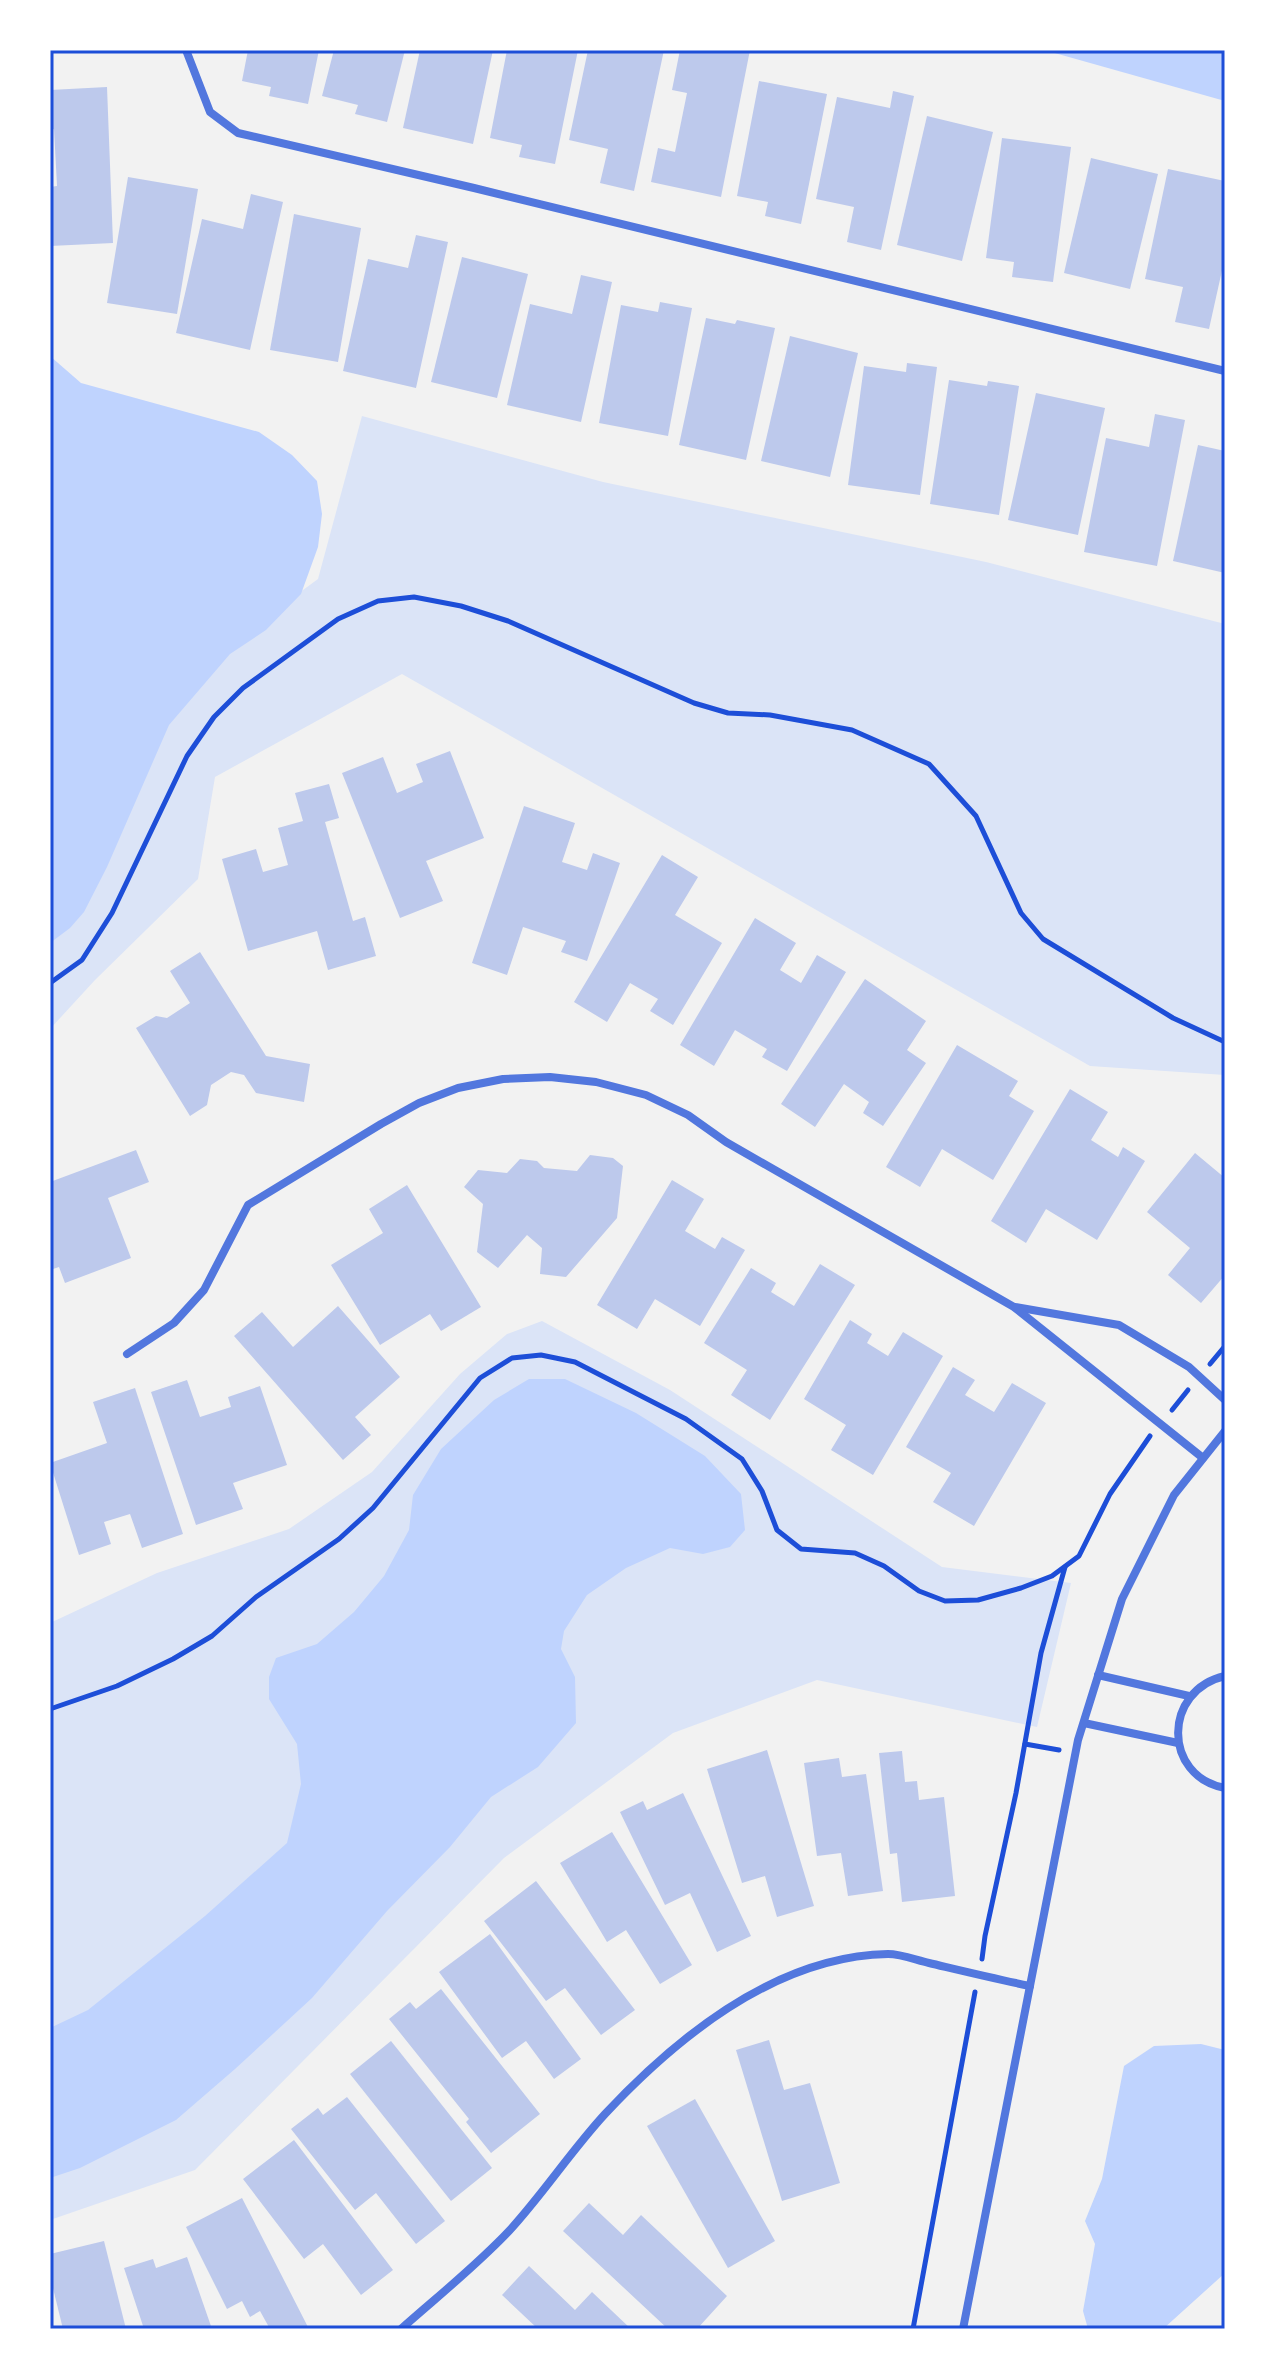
<svg xmlns="http://www.w3.org/2000/svg" width="1275" height="2379" font-family="'Varela Round',sans-serif">
  <style>
    .green { fill: #dbe4f7 }
    .water { fill: #bfd3fe }
    .building { fill: #bdc9ec }
    .lines { fill: none; stroke-linecap: round; stroke-linejoin: round }
    .path { stroke: #1d4ed8; stroke-width: 5 }
    .minor { stroke: #5277de; stroke-width: 8 }
    .neatline { fill: none; stroke: #1d4ed8; stroke-width: 3 }
  </style>
  <rect width="100%" height="100%" fill="#f2f2f2"/>
  <!-- green -->
  <g class="green">
    <polygon points="362,416 603,482 986,562 1225,624 1225,1075 1090,1066 402,674 215,777 198,879 95,980 50,1029 50,928 191,681 273,612 318,579"/>
    <polygon points="542,1321 670,1390 942,1567 1071,1583 1037,1727 817,1680 673,1733 504,1858 195,2170 50,2220 50,1623 157,1573 289,1529 372,1472 460,1374 507,1334"/>
  </g>
  <!-- water -->
  <g class="water">
    <polygon points="1044,50 1225,50 1225,101"/>
    <polygon points="50,356 81,383 259,432 292,455 317,481 322,514 318,547 301,594 266,630 230,654 169,725 107,867 84,912 70,928 50,943"/>
    <polygon points="529,1379 565,1379 636,1413 705,1456 741,1494 745,1530 730,1547 703,1554 670,1548 626,1568 587,1595 564,1631 561,1649 575,1677 576,1723 538,1767 491,1797 450,1847 387,1911 312,1998 235,2069 176,2120 80,2168 50,2178 50,2028 88,2010 205,1916 287,1843 301,1784 297,1744 269,1699 269,1677 276,1658 317,1644 354,1612 384,1576 409,1530 413,1495 441,1449 494,1400"/>
    <polygon points="1201,2044 1225,2050 1225,2273 1163,2329 1088,2329 1083,2311 1095,2244 1085,2221 1102,2179 1124,2066 1154,2046"/>
  </g>
  <!-- building -->
  <g class="building">
    <polygon points="248,50 319,50 308,104 269,96 271,87 242,81"/>
    <polygon points="334,50 405,50 387,122 355,114 358,105 322,96"/>
    <polygon points="420,50 493,50 473,144 403,128"/>
    <polygon points="507,50 578,50 555,164 519,157 522,145 490,138"/>
    <polygon points="588,50 664,50 634,191 600,183 608,149 569,140"/>
    <polygon points="680,50 750,50 721,197 651,182 658,148 675,152 687,93 672,90"/>
    <polygon points="759,81 827,94 801,224 765,216 768,202 737,196"/>
    <polygon points="107,87 113,243 50,246 50,187 57,186 54,129 50,130 50,90"/>
    <polygon points="893,91 914,96 881,250 847,242 854,207 816,199 837,97 890,108"/>
    <polygon points="927,116 993,132 962,261 897,245"/>
    <polygon points="1002,138 1071,147 1053,282 1012,277 1014,262 986,258"/>
    <polygon points="1091,158 1158,174 1130,289 1064,273"/>
    <polygon points="1168,169 1225,181 1225,257 1209,329 1175,322 1183,287 1145,279"/>
    <polygon points="128,177 198,189 177,314 107,303"/>
    <polygon points="251,194 283,202 250,350 176,333 202,219 243,229"/>
    <polygon points="294,214 361,228 338,362 270,350"/>
    <polygon points="416,235 448,242 416,388 343,371 368,259 408,268"/>
    <polygon points="462,257 528,274 497,398 431,382"/>
    <polygon points="581,275 612,282 581,422 507,405 530,304 572,314"/>
    <polygon points="660,302 692,308 668,436 599,423 621,305 658,312"/>
    <polygon points="706,318 735,324 737,320 775,328 746,460 679,445"/>
    <polygon points="790,336 858,353 830,477 761,461"/>
    <polygon points="907,363 937,367 920,495 848,485 864,366 906,372"/>
    <polygon points="949,380 987,386 988,381 1019,386 999,515 930,504"/>
    <polygon points="1036,393 1105,408 1078,535 1008,520"/>
    <polygon points="1155,414 1185,420 1157,566 1084,552 1106,438 1149,447"/>
    <polygon points="1198,445 1225,451 1225,573 1173,561"/>
    <polygon points="450,751 484,838 426,861 443,901 400,918 342,773 383,757 397,793 423,782 416,764"/>
    <polygon points="329,784 339,818 325,822 353,921 365,917 376,956 328,970 317,931 248,951 222,859 256,849 263,872 288,865 278,828 303,821 295,793"/>
    <polygon points="524,806 575,823 562,862 587,870 593,853 620,863 587,961 561,952 566,941 523,927 507,975 472,963"/>
    <polygon points="662,855 698,877 675,915 722,943 673,1025 650,1011 658,999 630,983 607,1022 574,1002"/>
    <polygon points="755,918 796,943 780,970 801,983 817,955 846,972 787,1071 762,1057 767,1049 735,1030 714,1066 680,1045"/>
    <polygon points="200,952 266,1056 310,1064 304,1102 256,1093 244,1075 231,1072 211,1085 207,1105 190,1116 136,1028 156,1016 167,1018 190,1003 170,971"/>
    <polygon points="865,979 926,1021 907,1050 926,1063 883,1126 863,1113 869,1102 844,1084 815,1127 781,1104"/>
    <polygon points="957,1045 1018,1081 1009,1096 1034,1111 993,1180 942,1149 920,1187 886,1167"/>
    <polygon points="1070,1089 1108,1112 1091,1140 1118,1157 1123,1147 1145,1161 1097,1240 1046,1209 1026,1243 991,1221"/>
    <polygon points="136,1150 149,1182 108,1198 131,1258 65,1283 59,1267 50,1270 50,1182"/>
    <polygon points="1195,1153 1225,1178 1225,1275 1201,1303 1168,1275 1190,1248 1147,1212"/>
    <polygon points="590,1155 613,1158 623,1166 617,1218 566,1277 540,1274 542,1248 527,1235 498,1268 477,1252 483,1204 464,1187 478,1170 507,1173 520,1159 537,1161 544,1168 577,1171"/>
    <polygon points="672,1180 704,1199 685,1231 715,1249 722,1237 745,1250 700,1326 655,1299 637,1329 597,1305"/>
    <polygon points="407,1185 481,1307 441,1331 430,1314 380,1345 331,1265 383,1233 369,1209"/>
    <polygon points="820,1264 855,1285 770,1420 731,1395 747,1370 704,1343 751,1268 776,1283 771,1292 794,1306"/>
    <polygon points="338,1306 400,1377 355,1417 371,1435 343,1460 234,1336 262,1312 293,1347"/>
    <polygon points="850,1320 872,1334 867,1343 888,1356 903,1332 943,1356 873,1475 831,1450 846,1425 804,1399"/>
    <polygon points="953,1367 975,1380 965,1395 994,1412 1012,1383 1046,1403 974,1526 933,1502 951,1473 906,1447"/>
    <polygon points="187,1380 200,1417 231,1407 228,1397 260,1386 287,1465 233,1483 243,1509 196,1525 151,1392"/>
    <polygon points="135,1388 183,1534 142,1548 130,1514 104,1522 111,1544 79,1555 50,1463 107,1443 93,1402"/>
    <polygon points="767,1750 814,1906 777,1917 765,1876 742,1883 707,1769"/>
    <polygon points="902,1751 905,1782 917,1781 919,1800 944,1797 955,1896 902,1902 897,1853 890,1854 879,1753"/>
    <polygon points="839,1758 842,1777 866,1774 883,1891 848,1896 841,1853 817,1856 804,1763"/>
    <polygon points="683,1793 751,1936 717,1952 690,1893 665,1905 620,1812 643,1801 647,1810"/>
    <polygon points="612,1832 692,1965 660,1984 626,1930 607,1942 560,1863"/>
    <polygon points="536,1881 635,2010 601,2035 565,1988 546,2001 484,1921"/>
    <polygon points="490,1934 581,2059 554,2079 526,2041 502,2058 439,1972"/>
    <polygon points="441,1989 540,2114 491,2153 466,2122 469,2119 389,2019 410,2002 416,2009"/>
    <polygon points="769,2040 784,2090 810,2083 840,2183 782,2201 736,2050"/>
    <polygon points="391,2041 492,2168 451,2201 350,2074"/>
    <polygon points="347,2097 445,2221 416,2244 376,2193 355,2210 291,2129 318,2108 323,2115"/>
    <polygon points="695,2099 775,2241 728,2268 647,2126"/>
    <polygon points="294,2140 393,2270 361,2295 323,2244 304,2259 243,2179"/>
    <polygon points="242,2198 309,2329 270,2329 260,2311 250,2317 242,2301 227,2309 186,2227"/>
    <polygon points="589,2203 623,2235 641,2215 727,2296 697,2329 668,2329 563,2231"/>
    <polygon points="104,2241 126,2329 63,2329 50,2276 50,2254"/>
    <polygon points="187,2257 212,2329 144,2329 124,2268 153,2259 156,2268"/>
    <polygon points="529,2266 575,2310 592,2292 631,2329 538,2329 502,2295"/>
  </g>
  <g class="lines">
    <!-- path -->
    <g class="path">
      <polyline points="50,983 82,960 112,913 187,756 214,717 243,688 338,619 378,601 414,597 461,606 508,621 694,703 728,713 770,715 852,730 929,764 976,816 1021,913 1043,939 1173,1018 1225,1042"/>
      <polyline points="1210,1364 1225,1346"/>
      <polyline points="1172,1410 1188,1390"/>
      <polyline points="50,1709 117,1686 173,1659 212,1636 256,1597 339,1539 373,1508 480,1378 512,1358 541,1355 575,1362 686,1419 742,1459 762,1491 777,1530 801,1549 855,1553 884,1566 919,1591 945,1601 978,1600 1021,1588 1052,1576 1079,1556 1110,1494 1150,1436"/>
      <polyline points="1025,1744 1059,1750"/>
      <polyline points="982,1959 985,1936 1016,1793 1041,1653 1065,1567"/>
      <polyline points="913,2329 975,1992"/>
    </g>
    <!-- minor -->
    <g class="minor">
      <polyline points="186,50 210,112 238,133 474,188 1225,371"/>
      <polyline points="1015,1307 1119,1325 1189,1367 1225,1400"/>
      <polyline points="127,1354 174,1323 204,1290 248,1205 381,1124 419,1103 458,1088 503,1079 550,1077 596,1082 646,1095 688,1115 726,1142 1014,1307 1203,1458"/>
      <polyline points="1098,1675 1189,1696"/>
      <path d="M1225,1676C1163,1690 1162,1776 1225,1788"/>
      <polyline points="1084,1723 1178,1743"/>
      <path d="M401,2329C437,2297 476,2266 509,2231C543,2194 571,2151 605,2114C677,2037 777,1956 888,1954C901,1954 916,1960 929,1963C963,1971 996,1979 1030,1986"/>
      <polyline points="963,2329 1078,1740 1122,1599 1174,1495 1225,1431"/>
    </g>
  </g>
  <!-- border -->
  <rect width="1275" height="2379" fill="none" stroke="#ffffff" stroke-width="104"/>
  <rect x="52" y="52" width="1171" height="2275" class="neatline"/>
</svg>
